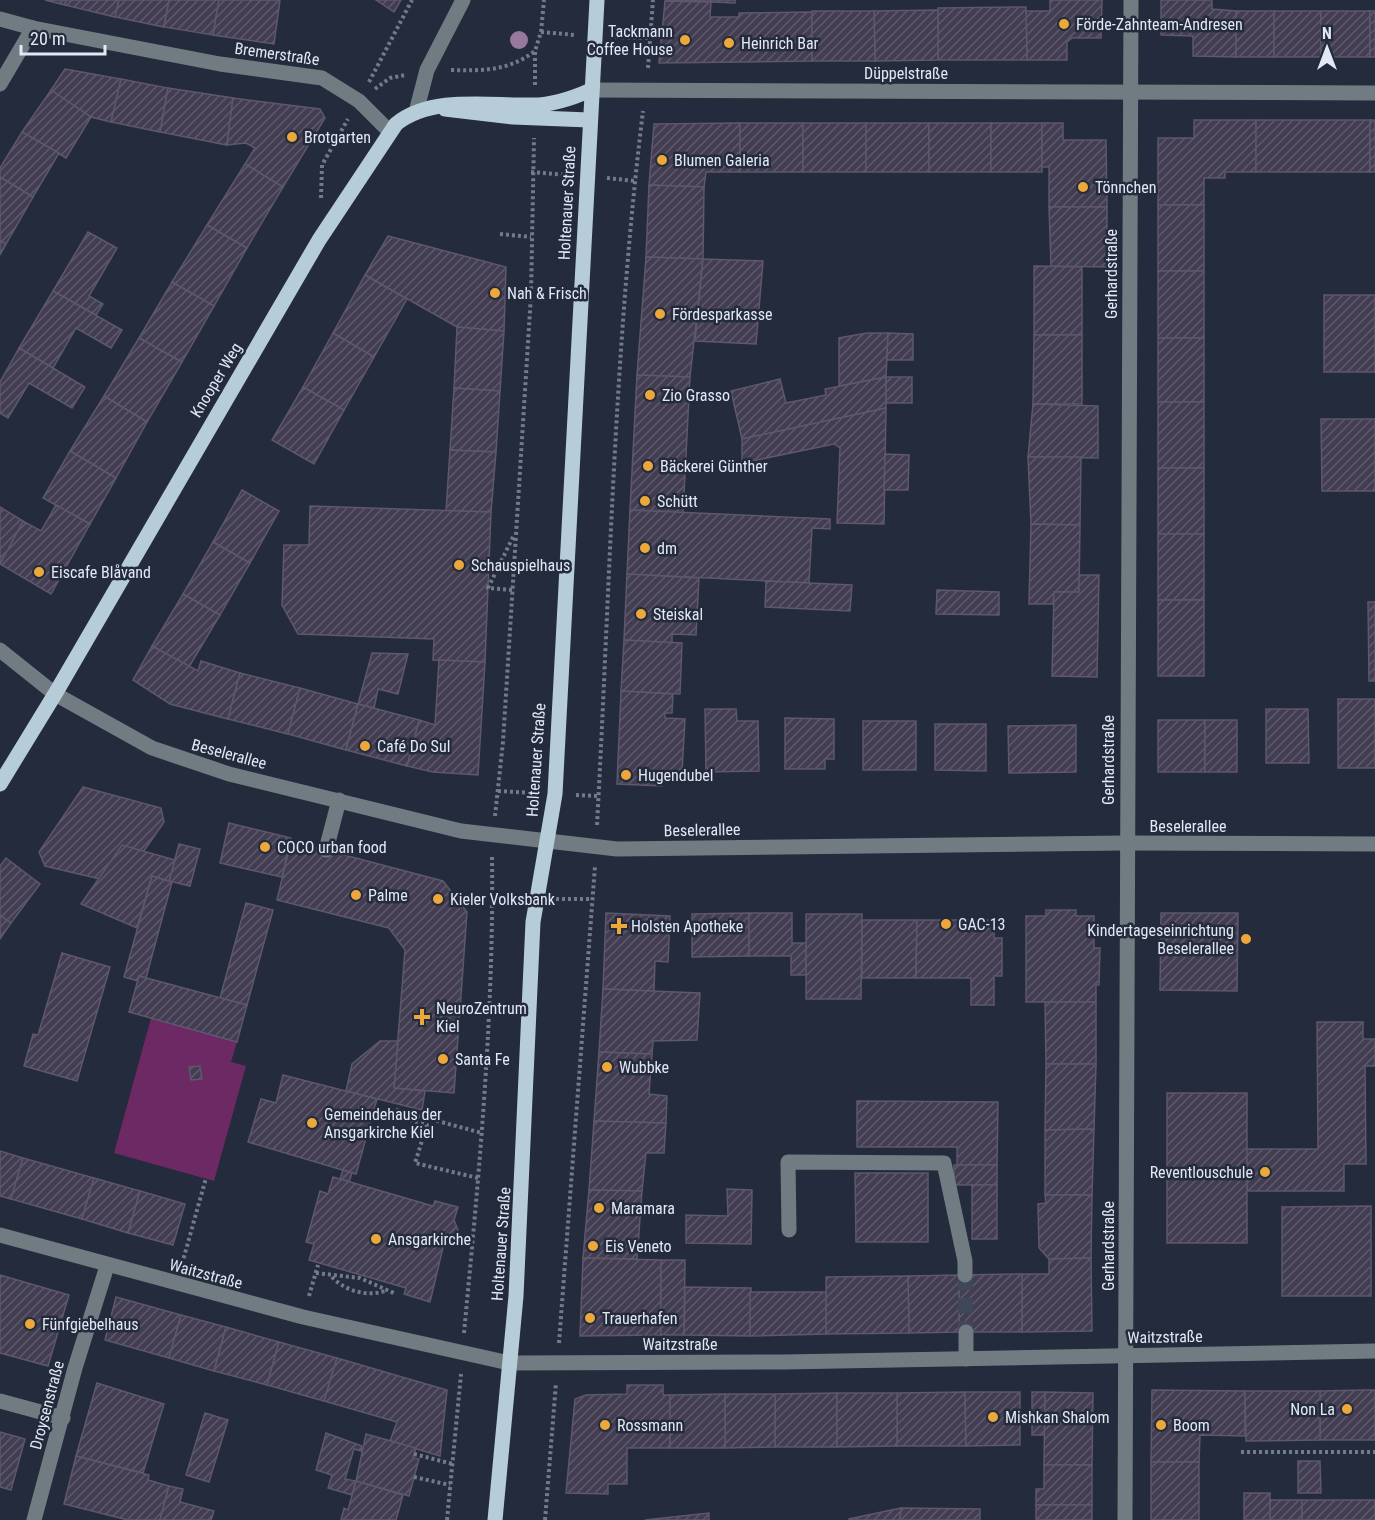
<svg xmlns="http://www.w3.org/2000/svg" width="1375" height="1520" font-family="'Roboto Condensed',sans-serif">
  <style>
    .park { fill: #6c2963 }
    .building { fill: url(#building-hatch); stroke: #5e576d; stroke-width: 1.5 }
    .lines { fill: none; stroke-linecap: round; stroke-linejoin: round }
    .minor-tunnel { stroke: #404758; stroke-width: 15; stroke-dasharray: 15 8; stroke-linecap: butt }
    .path { stroke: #737a8a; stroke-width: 4; stroke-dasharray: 3 3; stroke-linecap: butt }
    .minor { stroke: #717c82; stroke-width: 15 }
    .major { stroke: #b6cdd9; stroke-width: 15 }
    .tree { fill: #96799c }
    .poi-dot { fill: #eda83b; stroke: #232b3d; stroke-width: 2 }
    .labels { text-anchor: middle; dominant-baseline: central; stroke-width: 5; stroke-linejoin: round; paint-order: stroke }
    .poi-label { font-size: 16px; fill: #e2e8f4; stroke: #232b3d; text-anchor: start }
    .street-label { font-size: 16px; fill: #e2e8f4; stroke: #232b3d }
  </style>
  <defs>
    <pattern id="building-hatch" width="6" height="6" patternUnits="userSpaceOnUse" patternTransform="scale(1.5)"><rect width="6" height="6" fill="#433d51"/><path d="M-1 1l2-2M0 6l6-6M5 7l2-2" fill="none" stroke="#5e596b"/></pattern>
  </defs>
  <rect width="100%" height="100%" fill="#232b3d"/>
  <!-- park -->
  <polygon class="park" points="151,1018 237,1042 231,1062 246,1066 214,1181 114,1153"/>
  <!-- building -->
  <g class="building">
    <polygon points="45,0 66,0 65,5"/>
    <polygon points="66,0 119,0 115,17 65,5"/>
    <polygon points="119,0 169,0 164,27 115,17"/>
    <polygon points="169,0 219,0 213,35 164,27"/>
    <polygon points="219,0 280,0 274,44 213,35"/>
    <polygon points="376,0 401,0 394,12"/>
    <polygon points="665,0 735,0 735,3"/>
    <polygon points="1050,0 1102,0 1101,38 1072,38 1067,42 1067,60 1027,60 1026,11 1050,11"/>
    <polygon points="1161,0 1212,0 1212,9 1236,11 1236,57 1193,56 1193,36 1161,35"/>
    <polygon points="665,1 711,2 710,17 739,17 739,13 812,12 812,61 659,63"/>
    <polygon points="1026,7 1027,60 938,60 938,8"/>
    <polygon points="938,10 938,60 875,61 874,11"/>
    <polygon points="812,11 874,11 875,61 812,61"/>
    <rect x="1236" y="11" width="38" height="46"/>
    <rect x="1274" y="11" width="47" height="46"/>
    <rect x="1321" y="11" width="49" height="46"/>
    <rect x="1370" y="11" width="5" height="46"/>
    <polygon points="65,69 121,79 111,122 91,117 51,90"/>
    <polygon points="121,79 168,88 160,132 111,122"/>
    <polygon points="168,88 233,98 227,145 160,132"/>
    <polygon points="51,90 91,117 66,158 22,132"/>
    <polygon points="233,98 320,109 325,118 283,187 245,164 255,148 246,143 227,145"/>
    <polygon points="1194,120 1256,120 1256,172 1225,172 1225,178 1204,178 1204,205 1158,205 1158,138 1194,138"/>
    <rect x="1256" y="120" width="114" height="52"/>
    <rect x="1370" y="120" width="5" height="52"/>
    <polygon points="740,123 740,172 706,172 704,187 649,185 654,124"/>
    <rect x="740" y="123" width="63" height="49"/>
    <rect x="803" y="123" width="63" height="49"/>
    <rect x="866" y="123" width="63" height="49"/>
    <rect x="929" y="123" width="62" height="49"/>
    <rect x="991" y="123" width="51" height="49"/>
    <polygon points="1042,123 1063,123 1063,140 1106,140 1107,207 1049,207 1049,167 1042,167"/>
    <polygon points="22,132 59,153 33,197 0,177 0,168"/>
    <polygon points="245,164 283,187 247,248 207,225"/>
    <polygon points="0,177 33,197 6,244 0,241"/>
    <polygon points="649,185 704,187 703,259 646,257"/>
    <rect x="1158" y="205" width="46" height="66"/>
    <polygon points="1049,207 1107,207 1107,267 1051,266"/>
    <polygon points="207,225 247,248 214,306 172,282"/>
    <polygon points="88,232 117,248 89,296 103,304 96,315 53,291"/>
    <polygon points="388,236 506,267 504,331 457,327 365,275"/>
    <polygon points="0,241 6,244 0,255"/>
    <polygon points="646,257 703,259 690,377 637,375"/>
    <polygon points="703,259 763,261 756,344 695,341"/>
    <polygon points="1034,266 1082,267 1082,335 1034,335"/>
    <rect x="1158" y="271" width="46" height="67"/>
    <polygon points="365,275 407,299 374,357 333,333"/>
    <polygon points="172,282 214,306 182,362 139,338"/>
    <polygon points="53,291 122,330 111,348 76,328 53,368 19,348"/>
    <rect x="1324" y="295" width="51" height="77"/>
    <polygon points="457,327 504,331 500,391 454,388"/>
    <polygon points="333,333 374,357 344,410 303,387"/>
    <polygon points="867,333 888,333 886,377 839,386 839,338"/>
    <polygon points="888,333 913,334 913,360 887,360"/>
    <polygon points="1034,335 1082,335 1082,404 1033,404"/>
    <polygon points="139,338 182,362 147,422 104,396"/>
    <rect x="1158" y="338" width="46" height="64"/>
    <polygon points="19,348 85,387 72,408 29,383 8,418 0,413 0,382"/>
    <polygon points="637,375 690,377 683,513 630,510"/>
    <polygon points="886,377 886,408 742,439 731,391 780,379 786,403 826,395 825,389"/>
    <rect x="886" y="377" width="26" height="26"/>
    <polygon points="303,387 344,410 314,464 272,440"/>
    <polygon points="454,388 500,391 496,452 450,450"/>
    <polygon points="104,396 147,422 116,478 70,451"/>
    <rect x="1158" y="402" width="46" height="66"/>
    <polygon points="1033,404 1098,406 1098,458 1028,457"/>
    <polygon points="886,408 884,524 837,523 840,448 834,444 742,463 742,439"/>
    <polygon points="1321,419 1375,419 1375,491 1322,491"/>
    <polygon points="450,450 496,452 491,512 446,511"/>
    <polygon points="70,451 116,478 90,524 43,498"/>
    <polygon points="885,454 909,455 908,490 884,490"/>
    <polygon points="1028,457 1081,457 1080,525 1031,524"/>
    <rect x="1158" y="468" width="46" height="66"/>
    <polygon points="242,490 279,511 250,563 213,542"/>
    <polygon points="56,505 90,524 51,594 0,564 23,521 41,531"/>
    <polygon points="310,506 491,512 485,662 433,660 434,639 298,634 282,605 284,545 309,545"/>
    <polygon points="0,507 23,521 0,564"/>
    <polygon points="630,510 830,519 830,529 812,528 809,583 627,574"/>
    <polygon points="1031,524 1080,525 1079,592 1054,592 1053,604 1029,604"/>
    <rect x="1158" y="534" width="46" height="66"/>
    <polygon points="213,542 250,563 220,615 183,594"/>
    <polygon points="627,574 699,578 696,635 672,634 672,643 624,640"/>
    <polygon points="1079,575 1099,575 1097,677 1052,676 1054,592 1079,592"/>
    <polygon points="766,581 852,585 850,611 765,607"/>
    <polygon points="937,590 999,592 999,615 936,614"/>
    <polygon points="183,594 220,615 189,667 152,646"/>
    <rect x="1158" y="600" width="46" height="76"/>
    <polygon points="1368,602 1375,602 1375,681 1369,681"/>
    <polygon points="624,640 682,643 680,694 621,691"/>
    <polygon points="152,646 198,671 201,661 240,673 228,719 170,704 133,680"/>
    <polygon points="372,653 408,654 398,694 378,689 374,708 358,704"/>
    <polygon points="439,660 485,662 478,775 433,772 407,766 419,720 435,725"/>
    <polygon points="240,673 300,688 288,734 228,719"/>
    <polygon points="300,688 358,704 346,750 288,734"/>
    <polygon points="621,691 673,694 672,713 665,713 665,718 685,719 682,773 662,772 662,786 617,784"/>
    <rect x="1338" y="699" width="37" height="69"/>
    <polygon points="358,704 419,720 407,766 346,750"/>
    <polygon points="705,709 736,709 737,721 758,721 759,771 706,772"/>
    <polygon points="1266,709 1308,709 1309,763 1266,763"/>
    <polygon points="785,718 834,719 834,759 825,759 825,769 785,769"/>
    <rect x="1158" y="720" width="47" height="52"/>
    <rect x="1205" y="720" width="32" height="52"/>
    <rect x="863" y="721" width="53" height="49"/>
    <polygon points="935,724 986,724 986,771 935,770"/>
    <polygon points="1076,725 1076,772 1009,773 1008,726"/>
    <polygon points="83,787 161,808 164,822 121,884 45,866 39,852"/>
    <polygon points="229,823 291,838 282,877 220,863"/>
    <polygon points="291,841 443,881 467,912 454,1093 394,1088 405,950 389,928 277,900"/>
    <polygon points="179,844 200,849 190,886 169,881"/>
    <polygon points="122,845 175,860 169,881 152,876 137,928 81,904"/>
    <polygon points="6,858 40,884 11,923 0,915 0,866"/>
    <polygon points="152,876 172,882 146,978 139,976 138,981 124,977"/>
    <polygon points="246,903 273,910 247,1005 220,998"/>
    <polygon points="1046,910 1076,910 1076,916 1094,916 1094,948 1100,948 1099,985 1096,985 1096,1002 1026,1002 1026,916 1046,916"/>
    <polygon points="606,913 670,916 668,962 655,961 654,991 603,989"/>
    <polygon points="749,913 749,956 692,957 692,914"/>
    <polygon points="749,913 792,913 792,943 806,943 806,975 791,975 791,956 749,956"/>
    <polygon points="1161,913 1238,913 1237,991 1160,990"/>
    <polygon points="806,914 862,914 861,999 806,999"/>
    <polygon points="0,915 11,923 0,939"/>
    <polygon points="862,920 917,920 916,978 862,978"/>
    <polygon points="917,920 994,920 994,938 1002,938 1002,976 994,976 994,1005 971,1005 971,978 916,978"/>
    <polygon points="62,953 110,967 77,1081 24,1066 33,1034 38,1035"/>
    <polygon points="139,976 247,1005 237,1042 129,1012"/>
    <polygon points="603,989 700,993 697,1040 653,1041 652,1054 599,1052"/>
    <polygon points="1045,1002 1096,1002 1096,1064 1046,1064"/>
    <polygon points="1317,1022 1363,1022 1363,1039 1375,1039 1375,1066 1365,1066 1366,1164 1344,1164 1344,1191 1247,1191 1246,1149 1318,1149"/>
    <polygon points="380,1041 398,1041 394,1088 425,1091 422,1110 346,1091 352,1064"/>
    <polygon points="599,1052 652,1054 649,1094 667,1096 666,1123 594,1121"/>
    <polygon points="1046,1064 1096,1064 1094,1129 1045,1130"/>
    <polygon points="200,1066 202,1079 191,1080 189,1067"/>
    <polygon points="283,1075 377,1099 356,1174 248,1142 261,1099 276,1103"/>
    <rect x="1167" y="1093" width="80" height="150"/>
    <polygon points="857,1101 998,1102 997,1165 957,1165 957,1147 857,1147"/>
    <polygon points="594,1121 666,1123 664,1153 646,1153 642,1191 589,1190"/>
    <polygon points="1094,1129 1092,1195 1045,1195 1045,1130"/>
    <polygon points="0,1151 23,1158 11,1199 0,1196"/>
    <polygon points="23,1158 94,1178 82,1219 11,1199"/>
    <rect x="954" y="1165" width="43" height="20"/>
    <polygon points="343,1170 352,1173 349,1182 340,1179"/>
    <polygon points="855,1173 928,1173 928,1242 856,1242"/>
    <polygon points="333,1177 433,1206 435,1201 458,1207 454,1220 458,1230 455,1235 446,1235 430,1302 404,1294 406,1288 309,1260 314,1244 306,1242 320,1191 328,1194"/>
    <polygon points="94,1178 140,1191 128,1233 82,1219"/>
    <rect x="972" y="1185" width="25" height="54"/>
    <polygon points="727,1189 752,1190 751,1244 686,1243 686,1215 728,1216"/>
    <polygon points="589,1190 642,1191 637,1259 583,1258"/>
    <polygon points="140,1191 185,1204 173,1245 128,1233"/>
    <polygon points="1045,1195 1092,1195 1091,1258 1049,1259 1039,1248 1038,1204 1046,1203"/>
    <polygon points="1371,1206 1371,1296 1282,1296 1282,1207"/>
    <polygon points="583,1258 661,1260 661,1335 580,1336"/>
    <polygon points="1091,1258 1092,1331 1022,1332 1022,1274 1049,1274 1049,1259"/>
    <polygon points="661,1260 685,1260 684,1335 661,1335"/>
    <polygon points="1022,1274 1022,1332 959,1332 959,1275"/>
    <polygon points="0,1275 69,1295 48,1366 0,1353"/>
    <polygon points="959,1275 959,1332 909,1333 908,1276"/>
    <polygon points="908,1276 909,1333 826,1334 826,1277"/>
    <polygon points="685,1287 751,1288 750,1336 684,1335"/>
    <polygon points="750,1292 826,1292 826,1334 750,1336"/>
    <polygon points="116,1297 181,1315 169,1358 105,1340"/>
    <polygon points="181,1315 226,1327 214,1371 169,1358"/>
    <polygon points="226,1327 279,1342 267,1385 214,1371"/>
    <polygon points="279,1342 337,1358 324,1401 267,1385"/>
    <polygon points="337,1358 447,1390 440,1456 390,1441 397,1422 324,1401"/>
    <polygon points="97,1383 164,1404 143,1473 76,1456"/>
    <polygon points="627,1385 663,1385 663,1395 670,1395 670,1448 627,1448 627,1484 608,1484 608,1494 566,1493 575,1399 586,1395 627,1394"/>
    <polygon points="1152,1390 1245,1391 1245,1436 1200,1435 1199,1462 1151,1462"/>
    <polygon points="1365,1390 1375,1390 1375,1440 1320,1440 1320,1391"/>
    <polygon points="1245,1391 1320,1391 1320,1440 1246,1441"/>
    <polygon points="965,1392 966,1446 897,1446 897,1393"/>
    <polygon points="965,1392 1020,1392 1020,1445 966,1446"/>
    <rect x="1032" y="1392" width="13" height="43"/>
    <polygon points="1045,1392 1093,1393 1092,1465 1044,1465"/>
    <polygon points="837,1393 837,1447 775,1447 775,1394"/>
    <polygon points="837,1393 897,1393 897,1446 837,1447"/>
    <polygon points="725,1394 775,1394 775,1447 725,1448"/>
    <polygon points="725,1394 725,1448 670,1448 670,1395"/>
    <polygon points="205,1413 228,1420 209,1482 186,1475"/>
    <polygon points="0,1432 25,1439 11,1490 0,1487"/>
    <polygon points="326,1433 362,1446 361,1451 354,1449 345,1479 356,1481 352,1495 328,1488 332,1475 316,1470"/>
    <polygon points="366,1434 416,1448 413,1458 419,1459 409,1496 356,1481"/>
    <polygon points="76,1456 149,1475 148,1480 169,1486 160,1520 128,1520 64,1504"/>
    <polygon points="1298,1461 1320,1461 1321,1493 1298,1493"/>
    <rect x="1151" y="1462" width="48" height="58"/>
    <polygon points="1044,1465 1092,1465 1092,1505 1036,1505 1036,1489 1044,1489"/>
    <polygon points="356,1481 403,1495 396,1520 341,1520 344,1508 348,1510"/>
    <polygon points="169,1486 183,1489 180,1502 214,1511 211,1520 160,1520"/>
    <rect x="1244" y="1493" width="26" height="27"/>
    <rect x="1270" y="1500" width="32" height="20"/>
    <rect x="1302" y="1500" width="73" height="20"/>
    <rect x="1036" y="1505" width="56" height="15"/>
    <polygon points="901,1508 900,1520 850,1520 849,1519"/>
    <polygon points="901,1508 980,1509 980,1520 900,1520"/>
    <polygon points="709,1513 709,1520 645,1520"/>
  </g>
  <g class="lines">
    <!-- minor-tunnel -->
    <polyline class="minor-tunnel" points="965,1275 966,1332"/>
    <!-- path -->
    <g class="path">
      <polyline points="541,32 575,35"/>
      <polyline points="615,37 650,38"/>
      <polyline points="648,68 653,0"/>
      <path d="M451,70C482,71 509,71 535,51"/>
      <polyline points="369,82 412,0"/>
      <polyline points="535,85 535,51 541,32 544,0"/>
      <polyline points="375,89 390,78 405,75"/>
      <polyline points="531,172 567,175"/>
      <polyline points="607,178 635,181"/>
      <polyline points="321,198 322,165 348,119"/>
      <polyline points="500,234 531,237"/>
      <polyline points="512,590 488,588 514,535"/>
      <polyline points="498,791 535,793"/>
      <polyline points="576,795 599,796"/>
      <polyline points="495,816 503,742 531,295 534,138"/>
      <path d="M597,825C610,588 614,348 643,111"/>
      <polyline points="556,899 592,899"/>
      <polyline points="493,902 516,900"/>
      <polyline points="478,1178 415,1163 427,1125 392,1115 393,1109 482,1133"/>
      <polyline points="182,1264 206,1178"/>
      <polyline points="316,1273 360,1278 396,1294"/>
      <path d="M332,1277C345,1291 367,1297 385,1291"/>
      <polyline points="309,1296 318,1265"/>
      <path d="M464,1333C479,1175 494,1015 492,856"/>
      <polyline points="559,1343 595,866"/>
      <polyline points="1241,1452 1375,1452"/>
      <polyline points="414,1454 453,1464"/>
      <polyline points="414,1477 450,1485"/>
      <polyline points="447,1520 461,1374"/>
      <polyline points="545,1520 556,1383"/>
    </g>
    <!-- minor -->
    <g class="minor">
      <polyline points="0,19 33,28 220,64 322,78 359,101 390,132"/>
      <polyline points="0,84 33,28"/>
      <polyline points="591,90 1375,93"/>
      <polyline points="416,112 427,70 463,0"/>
      <polyline points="0,650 55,694 152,748 229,774 461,831 617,849 1126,843 1375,844"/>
      <polyline points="326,850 339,800"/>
      <polyline points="789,1230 788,1162 944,1163 965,1261 965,1275"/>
      <polyline points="0,1235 303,1317 509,1363 784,1362 1375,1351"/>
      <polyline points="966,1332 966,1359"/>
      <polyline points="0,1401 63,1418"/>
      <polyline points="34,1520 75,1368 107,1266"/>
      <polyline points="1125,1520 1131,0"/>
    </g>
    <!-- major -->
    <g class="major">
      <polyline points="445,109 513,117 589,120"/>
      <path d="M0,784L55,694L319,240L396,124C432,95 490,106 533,105C553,105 573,98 591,90"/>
      <polyline points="495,1520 516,1296 533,922 555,794 597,0"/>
    </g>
  </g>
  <!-- trees -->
  <circle class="tree" cx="519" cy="40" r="9"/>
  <!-- markers -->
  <g class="poi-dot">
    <circle cx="1064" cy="24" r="6"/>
    <circle cx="685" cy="40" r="6"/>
    <circle cx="729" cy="43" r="6"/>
    <circle cx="292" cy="137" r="6"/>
    <circle cx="662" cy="160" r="6"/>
    <circle cx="1083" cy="187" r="6"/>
    <circle cx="495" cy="293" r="6"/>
    <circle cx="660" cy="314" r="6"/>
    <circle cx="650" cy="395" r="6"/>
    <circle cx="648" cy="466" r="6"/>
    <circle cx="645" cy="501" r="6"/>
    <circle cx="645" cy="548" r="6"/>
    <circle cx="459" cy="565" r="6"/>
    <circle cx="39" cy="572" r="6"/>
    <circle cx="641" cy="614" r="6"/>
    <circle cx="365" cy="746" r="6"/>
    <circle cx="626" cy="775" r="6"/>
    <circle cx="265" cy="847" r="6"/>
    <circle cx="356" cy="895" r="6"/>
    <circle cx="438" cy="899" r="6"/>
    <circle cx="946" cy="924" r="6"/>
    <path d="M616 917h6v6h6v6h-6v6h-6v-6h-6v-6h6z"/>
    <circle cx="1246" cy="939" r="6"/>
    <path d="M419 1008h6v6h6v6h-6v6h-6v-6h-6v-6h6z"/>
    <circle cx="443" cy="1059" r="6"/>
    <circle cx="607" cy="1067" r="6"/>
    <circle cx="312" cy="1123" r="6"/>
    <circle cx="1265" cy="1172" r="6"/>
    <circle cx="599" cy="1208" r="6"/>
    <circle cx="376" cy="1239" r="6"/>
    <circle cx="593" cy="1246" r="6"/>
    <circle cx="590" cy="1318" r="6"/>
    <circle cx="30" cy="1324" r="6"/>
    <circle cx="1347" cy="1409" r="6"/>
    <circle cx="993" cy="1417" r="6"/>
    <circle cx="605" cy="1425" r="6"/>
    <circle cx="1161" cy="1425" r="6"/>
  </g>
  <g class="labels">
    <!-- poi labels -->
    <g class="poi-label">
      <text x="1076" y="24">Förde-Zahnteam-Andresen</text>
      <text x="673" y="31" text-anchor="end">Tackmann<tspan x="673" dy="18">Coffee House</tspan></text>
      <text x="741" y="43">Heinrich Bar</text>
      <text x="304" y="137">Brotgarten</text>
      <text x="674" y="160">Blumen Galeria</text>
      <text x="1095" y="187">Tönnchen</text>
      <text x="507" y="293">Nah &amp; Frisch</text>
      <text x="672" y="314">Fördesparkasse</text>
      <text x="662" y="395">Zio Grasso</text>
      <text x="660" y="466">Bäckerei Günther</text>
      <text x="657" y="501">Schütt</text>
      <text x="657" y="548">dm</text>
      <text x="471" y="565">Schauspielhaus</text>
      <text x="51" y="572">Eiscafe Blåvand</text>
      <text x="653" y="614">Steiskal</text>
      <text x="377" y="746">Café Do Sul</text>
      <text x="638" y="775">Hugendubel</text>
      <text x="277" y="847">COCO urban food</text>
      <text x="368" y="895">Palme</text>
      <text x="450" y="899">Kieler Volksbank</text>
      <text x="958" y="924">GAC-13</text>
      <text x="631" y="926">Holsten Apotheke</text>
      <text x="1234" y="930" text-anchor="end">Kindertageseinrichtung<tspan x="1234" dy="18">Beselerallee</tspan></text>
      <text x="436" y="1008">NeuroZentrum<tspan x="436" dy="18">Kiel</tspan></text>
      <text x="455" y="1059">Santa Fe</text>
      <text x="619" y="1067">Wubbke</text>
      <text x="324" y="1114">Gemeindehaus der<tspan x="324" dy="18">Ansgarkirche Kiel</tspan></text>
      <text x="1253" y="1172" text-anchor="end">Reventlouschule</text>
      <text x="611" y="1208">Maramara</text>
      <text x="388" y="1239">Ansgarkirche</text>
      <text x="605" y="1246">Eis Veneto</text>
      <text x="602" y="1318">Trauerhafen</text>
      <text x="42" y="1324">Fünfgiebelhaus</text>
      <text x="1335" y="1409" text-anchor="end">Non La</text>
      <text x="1005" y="1417">Mishkan Shalom</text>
      <text x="617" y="1425">Rossmann</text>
      <text x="1173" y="1425">Boom</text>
    </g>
    <!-- street labels -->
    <g class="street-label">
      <text transform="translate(277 54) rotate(8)">Bremerstraße</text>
      <text x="906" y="73">Düppelstraße</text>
      <text transform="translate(567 203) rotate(-87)">Holtenauer Straße</text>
      <text transform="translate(1111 274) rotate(-90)">Gerhardstraße</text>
      <text transform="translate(216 380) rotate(-59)">Knooper Weg</text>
      <text transform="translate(229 754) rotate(15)">Beselerallee</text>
      <text transform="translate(536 760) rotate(-86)">Holtenauer Straße</text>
      <text transform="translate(1108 760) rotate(-90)">Gerhardstraße</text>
      <text x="1188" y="826">Beselerallee</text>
      <text transform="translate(702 830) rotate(-1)">Beselerallee</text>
      <text transform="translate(501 1244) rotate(-86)">Holtenauer Straße</text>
      <text transform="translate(1108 1246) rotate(-90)">Gerhardstraße</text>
      <text transform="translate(206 1274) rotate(15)">Waitzstraße</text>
      <text transform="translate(1165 1337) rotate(-1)">Waitzstraße</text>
      <text x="680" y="1344">Waitzstraße</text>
      <text transform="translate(47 1405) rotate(-75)">Droysenstraße</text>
    </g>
  </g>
  <!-- north arrow -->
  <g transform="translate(1327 48)" stroke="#232b3d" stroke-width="4.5" paint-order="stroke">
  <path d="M0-4.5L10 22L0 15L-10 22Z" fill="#e2e8f4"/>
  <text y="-9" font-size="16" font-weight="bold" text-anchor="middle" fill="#e2e8f4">N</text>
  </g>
  <!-- scale -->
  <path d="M21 45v9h84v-9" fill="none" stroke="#e2e8f4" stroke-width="3"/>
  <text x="30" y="45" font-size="18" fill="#e2e8f4" stroke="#232b3d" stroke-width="4.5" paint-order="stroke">20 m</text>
</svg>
